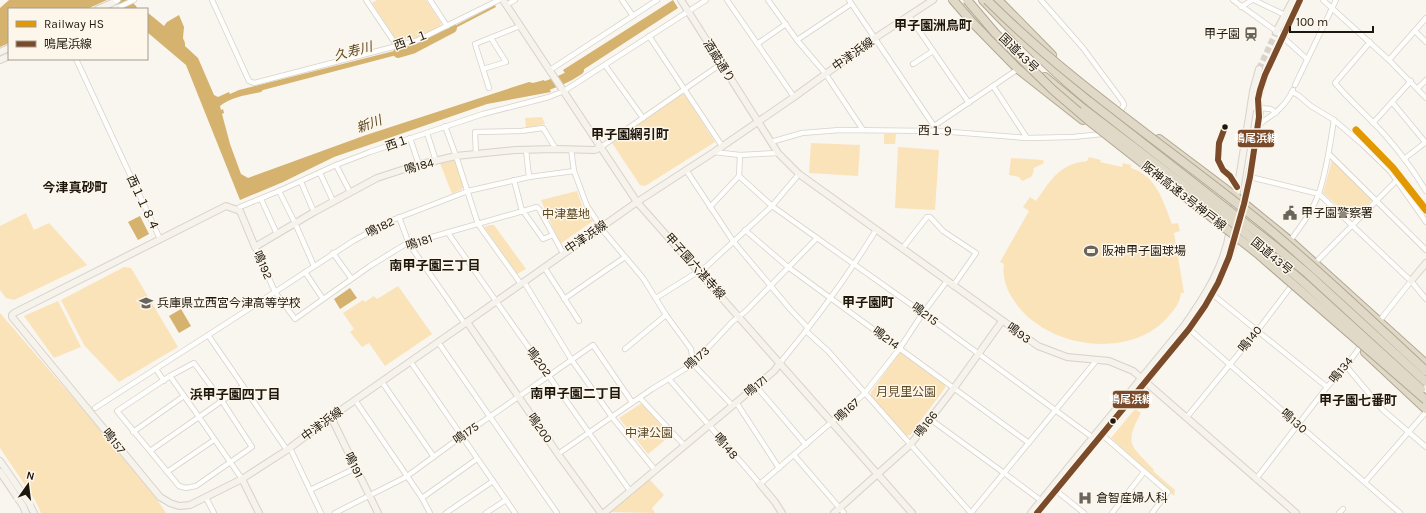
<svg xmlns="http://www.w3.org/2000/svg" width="1426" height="513" font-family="Karla,'Noto Sans JP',sans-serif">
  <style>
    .green { fill: #fbe3b9 }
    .water { fill: #d5b26e }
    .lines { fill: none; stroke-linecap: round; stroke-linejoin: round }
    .river { stroke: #d5b26e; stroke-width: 10 }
    .secondary-tunnel { stroke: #d8d4cd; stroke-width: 6; stroke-dasharray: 6 3; stroke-linecap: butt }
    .street-casing { stroke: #d7d2ca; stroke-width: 6 }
    .secondary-casing { stroke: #d7d2ca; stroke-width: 8 }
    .highway-casing { stroke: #b1a792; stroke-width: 10 }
    .street { stroke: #fefefd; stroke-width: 4.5 }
    .secondary { stroke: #f6f2ec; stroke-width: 6 }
    .highway { stroke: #e0d9c7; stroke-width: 8 }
    .highway-bridge-casing { stroke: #b1a792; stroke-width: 10; stroke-linecap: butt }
    .highway-bridge { stroke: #e0d9c7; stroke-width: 8 }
    .bus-1-casing { stroke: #fdf6eb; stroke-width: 9 }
    .bus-1 { stroke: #7a4b2a; stroke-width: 6 }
    .rail-1-casing { stroke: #fdf6eb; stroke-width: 10 }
    .rail-1 { stroke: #e19801; stroke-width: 7 }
    .bus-dot { fill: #1d170d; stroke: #fdf6eb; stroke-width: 1.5 }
    .labels { text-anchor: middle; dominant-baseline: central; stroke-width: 3; stroke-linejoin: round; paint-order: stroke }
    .poi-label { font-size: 12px; fill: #1d170d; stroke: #fdf6eb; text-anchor: start }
    .street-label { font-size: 12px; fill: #1d170d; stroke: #fdf6eb }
    .park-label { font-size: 12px; fill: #5d4923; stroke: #fdf6eb }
    .neighbourhood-label { font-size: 13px; font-weight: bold; fill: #1d170d; stroke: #fdf6eb }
    .water-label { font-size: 13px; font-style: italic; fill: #5a4620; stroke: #fdf6eb }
    .line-badge { stroke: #fdf6eb; stroke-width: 1.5 }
    .badge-label { font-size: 11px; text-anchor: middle; font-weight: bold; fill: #fff }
  </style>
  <rect width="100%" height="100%" fill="#f9f5ef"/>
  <!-- green -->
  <g class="green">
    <polygon points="377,0 426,0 441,23 440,26 418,37 400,41 397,41 372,3"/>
    <polygon points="682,94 685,95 715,142 645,186 640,185 612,143"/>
    <polygon points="542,117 545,124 526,128 525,118"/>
    <polygon points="884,134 896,134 895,144 884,144"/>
    <polygon points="811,143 860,145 858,176 809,173"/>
    <polygon points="898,147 939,150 935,210 895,208"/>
    <path d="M1089,157L1101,160L1100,162L1122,167L1123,163L1131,165V168C1157,176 1163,201 1172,224L1178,223L1180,231L1174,233L1184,293H1181C1180,303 1174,310 1168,317C1128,362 1042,347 1013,299C1006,289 1002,275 1004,264L1000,262L1029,211L1023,207L1030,197L1036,201C1051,180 1059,164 1087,161Z"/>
    <polygon points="1011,158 1043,160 1044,163 1034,168 1033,170 1034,171 1031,177 1022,181 1019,177 1009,175"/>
    <polygon points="1332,160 1372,200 1354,220 1323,193"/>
    <polygon points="449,161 454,161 456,163 464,186 462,189 452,194 440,163"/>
    <polygon points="577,191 583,208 593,221 560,244 541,200"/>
    <polygon points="26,213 34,230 49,223 87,265 14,300 6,298 0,290 0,226"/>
    <polygon points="490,225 494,225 526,269 517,274 484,227"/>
    <polygon points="124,267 131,268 178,347 119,382 84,345 61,300"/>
    <polygon points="398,286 432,334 385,366 369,343 362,347 350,332 354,329 343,313 363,300 365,302 374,296 377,299"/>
    <polygon points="58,301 81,347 54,358 24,316"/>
    <polygon points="0,313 88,415 156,498 166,513 41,513 35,500 0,448"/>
    <polygon points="902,352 945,384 945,388 910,435 906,436 871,396 871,392 899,353"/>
    <polygon points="642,403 670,436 648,454 619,418"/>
    <path d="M1135,409L1141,413C1123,445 1132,446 1154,470L1153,471L1175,490L1174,496L1111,438Z"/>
    <polygon points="649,479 664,495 652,508 655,513 610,512"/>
  </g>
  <!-- water -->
  <g class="water">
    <polygon points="9,0 107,0 87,9 9,9 9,43 0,47 0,8"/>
    <polygon points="673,0 678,8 569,79 563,70"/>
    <polygon points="495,5 496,7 442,35 441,33"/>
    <path d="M147,12L164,26L167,22L179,15L184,27L183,38L185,43V46L198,58L214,95L218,97L229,92L230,94L239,90L410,47L412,51L263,90L261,92C247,95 231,97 220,106L221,110L223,109L224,113L222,114L230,144L241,174L248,178L366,135L529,82L533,83L544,80L551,92L487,104L334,157L283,182L240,200L186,65L147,32Z"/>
    <polygon points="140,216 149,234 138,240 128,222"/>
    <polygon points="350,288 357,298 340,309 334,299"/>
    <polygon points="181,309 191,326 179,333 169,316"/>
  </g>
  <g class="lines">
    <!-- river -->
    <g class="river">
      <polyline points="122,0 132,9"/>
      <polyline points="398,53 412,49 452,28"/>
      <path d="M535,89C551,85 566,79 579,70"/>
    </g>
    <!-- secondary-tunnel -->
    <g class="secondary-tunnel">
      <polyline points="1259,69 1276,32"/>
      <polyline points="1265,75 1283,38"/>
    </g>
    <defs>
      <g id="street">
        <polyline points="212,0 249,81 254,83 416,41 499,0"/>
        <polyline points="366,0 397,46"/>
        <polyline points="430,0 447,26"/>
        <polyline points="622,0 633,16"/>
        <polyline points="727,0 794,97"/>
        <polyline points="768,0 797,40 825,73 863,130"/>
        <polyline points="849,0 934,126"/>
        <polyline points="1041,0 1083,48 1123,102 1124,105 1121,110"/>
        <polyline points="1233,0 1276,31 1307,59"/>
        <polyline points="1254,0 1285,15"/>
        <polyline points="1323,0 1389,60 1426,98"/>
        <polyline points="112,3 118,0"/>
        <polyline points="506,5 515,0"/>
        <polyline points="1241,7 1252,0"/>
        <polyline points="117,8 134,0"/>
        <polyline points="909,16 969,103"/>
        <polyline points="1415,31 1426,42"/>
        <polyline points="649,36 722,146"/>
        <polyline points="797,40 851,4"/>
        <path d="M1370,42L1335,83C1351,102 1368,116 1384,134C1400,152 1414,171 1426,191"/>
        <polyline points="757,44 786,24"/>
        <polyline points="76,59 160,239"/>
        <polyline points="1389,60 1426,18"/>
        <polyline points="913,64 933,51"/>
        <polyline points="605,65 643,118"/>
        <polyline points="483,69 506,62 491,38"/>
        <polyline points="550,70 657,0"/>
        <polyline points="1295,85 1336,0"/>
        <polyline points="993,86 1027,138"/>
        <polyline points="489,88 475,44 520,26"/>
        <polyline points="1418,88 1426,80"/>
        <polyline points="1292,92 1298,95 1311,106 1334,120 1362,144 1390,171 1426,222"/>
        <polyline points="1392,102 1426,143"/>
        <polyline points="1250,107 1271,109 1276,113"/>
        <polyline points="1373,123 1411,81"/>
        <path d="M1258,125C1274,114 1285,107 1293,90"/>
        <polyline points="445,126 456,156 478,224 521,284"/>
        <polyline points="934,126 1018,69"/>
        <polyline points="427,133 436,161"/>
        <polyline points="410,138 419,165"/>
        <polyline points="771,142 802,133 840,130 939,131 1027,138 1073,137 1102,134"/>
        <polyline points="601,147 721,64"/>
        <polyline points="571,149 574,171 587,206 605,233 643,278 666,315 691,349 693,364 732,405"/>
        <polyline points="526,150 529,177"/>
        <polyline points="714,152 740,155 778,153"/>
        <polyline points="476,154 475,132 521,131 543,128 556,149"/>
        <polyline points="1329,154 1426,250"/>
        <polyline points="1404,159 1426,142"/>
        <polyline points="336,165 350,192"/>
        <polyline points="686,170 733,241 790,309 808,328"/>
        <polyline points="320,173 333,201"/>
        <polyline points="739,176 772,206 817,238 923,313 1092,437"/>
        <polyline points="1250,177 1319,194 1411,281 1426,299"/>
        <polyline points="514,180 522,211"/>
        <polyline points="301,182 314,212"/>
        <polyline points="279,191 295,223 314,266"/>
        <polyline points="261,199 277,234"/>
        <polyline points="710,207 739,176 740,155"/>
        <polyline points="237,210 240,207 279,191 336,165 370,152 483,114 549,97 564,91 706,0"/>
        <polyline points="523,211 543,239 553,235"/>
        <polyline points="399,217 409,244 465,324"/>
        <polyline points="745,230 788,267 1029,443"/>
        <polyline points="448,233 630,491"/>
        <path d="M1290,241C1301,226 1313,210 1319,193C1327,169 1330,144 1334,120"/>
        <polyline points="255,247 275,292 295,319 370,266 404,245 537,207 539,209 563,253"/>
        <polyline points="902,249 927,217 930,217 943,231 976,253 953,286"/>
        <polyline points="333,253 351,278"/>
        <polyline points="1315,263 1397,180"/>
        <polyline points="544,267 579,321"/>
        <polyline points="305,272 323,299"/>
        <polyline points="524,282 571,359 612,417 655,470"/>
        <polyline points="1212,294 1327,387"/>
        <polyline points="656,298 707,266 772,206 799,174"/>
        <polyline points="564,299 625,257"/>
        <polyline points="1189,329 1400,513"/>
        <polyline points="806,331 828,351 971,513"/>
        <polyline points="1370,333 1411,281"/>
        <polyline points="208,335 287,450"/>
        <polyline points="438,342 557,513"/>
        <polyline points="625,349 666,315"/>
        <polyline points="410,361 515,513"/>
        <path d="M780,363C815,321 847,277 876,230"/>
        <polyline points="1346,366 1383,410 1426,447"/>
        <polyline points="156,369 164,381"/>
        <polyline points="669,379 760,484 864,394 900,348 923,313 947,281"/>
        <polyline points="382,382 434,457"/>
        <polyline points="756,386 806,445"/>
        <polyline points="640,398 684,445"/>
        <polyline points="355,400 422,498 430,513"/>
        <polyline points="736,402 779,468"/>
        <polyline points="95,408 275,292 353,241 390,221 468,191 529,177 574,171"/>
        <polyline points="1187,417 1258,330 1292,285"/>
        <polyline points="930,419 1004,473 1043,502"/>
        <polyline points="133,432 184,396"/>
        <polyline points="1100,433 1168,492 1152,513"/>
        <polyline points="290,448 321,513"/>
        <polyline points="150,451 199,417 170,376 194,363 222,401 252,447 196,486 186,488 179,486 117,411 170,376"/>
        <polyline points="558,454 652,389 693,364 732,322 746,311 817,238"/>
        <polyline points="794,455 844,513"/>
        <polyline points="167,472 214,440"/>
        <polyline points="242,479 199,417 243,386"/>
        <polyline points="1256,479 1327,387 1346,366 1362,344"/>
        <polyline points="1365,482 1426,412"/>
        <polyline points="1054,489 1084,513"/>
        <polyline points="310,490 356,468"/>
        <polyline points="206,498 214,513"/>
        <polyline points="422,498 477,459"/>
        <polyline points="335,513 406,477 462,436 593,345 632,402"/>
        <polyline points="446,513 493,481"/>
        <polyline points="486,513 506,500"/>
        <polyline points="971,513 1096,361"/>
        <polyline points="1112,513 1144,472"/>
        <polyline points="1339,513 1343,509"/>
      </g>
      <g id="secondary">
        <polyline points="503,0 637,202 912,513"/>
        <polyline points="681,0 778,153 799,174 1038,346 1067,357 1109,361 1133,371 1296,513"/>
        <polyline points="98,9 112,3"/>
        <polyline points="115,9 117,8"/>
        <polyline points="1276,32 1293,0"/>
        <polyline points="1283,38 1300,0"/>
        <polyline points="0,52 9,48"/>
        <polyline points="0,60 9,56"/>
        <polyline points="601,147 595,150 556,149 516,150 456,156 417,165 377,178 314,212 255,247 240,211 226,206 14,313 12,315 12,317 160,497 170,503 179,506 190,505 242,479 287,450 331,417 467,322 637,202 714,152 794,97 875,38 933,0"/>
        <polyline points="1233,216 1249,117 1253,91 1259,69"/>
        <polyline points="1240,222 1244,204 1257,134 1260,113 1258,99 1265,75"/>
        <polyline points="1411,281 1426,263"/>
        <polyline points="467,322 558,454 601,513"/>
        <polyline points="331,417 378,513"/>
        <polyline points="0,461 29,503 34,513"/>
        <polyline points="0,472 23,506 26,513"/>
        <polyline points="242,479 259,513"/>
        <polyline points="760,484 775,502 782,513"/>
        <polyline points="604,513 756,386 774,371 780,363"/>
        <polyline points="834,513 910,445 954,388 1002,321"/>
        <path d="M1031,513L1184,326C1205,296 1225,265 1230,229"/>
        <path d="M1037,513L1189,329C1211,299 1227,268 1237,233"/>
      </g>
      <g id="highway">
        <polyline points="953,0 973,23 1018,69 1083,120"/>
        <path d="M983,0C1017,36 1052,71 1090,102"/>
        <polyline points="998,0 1052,55"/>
        <polyline points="1045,77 1085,110"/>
        <polyline points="1159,139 1236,197 1290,241 1426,364"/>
        <polyline points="1365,352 1426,409"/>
      </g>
    </defs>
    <!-- street casing -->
    <use href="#street" class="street-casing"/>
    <!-- secondary casing -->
    <use href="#secondary" class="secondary-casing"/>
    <!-- highway casing -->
    <use href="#highway" class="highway-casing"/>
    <!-- street -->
    <use href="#street" class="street"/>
    <!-- secondary -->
    <use href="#secondary" class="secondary"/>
    <!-- highway -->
    <use href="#highway" class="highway"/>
    <defs>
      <g id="highway-bridge">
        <polyline points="967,0 995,33 1053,90 1088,120 1257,253 1426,400"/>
        <path d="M987,0C1073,86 1175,152 1269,229C1323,274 1374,323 1426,371"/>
        <polyline points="1090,102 1277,248 1308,274 1426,382"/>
        <polyline points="1085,110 1232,222 1302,281 1421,389"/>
      </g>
    </defs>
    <!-- highway-bridge casing -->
    <use href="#highway-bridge" class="highway-bridge-casing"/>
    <!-- highway-bridge -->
    <use href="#highway-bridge" class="highway-bridge"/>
    <defs>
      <g id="bus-1">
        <polyline points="1225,127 1219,143 1218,160 1223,170 1230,176 1237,187"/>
        <polyline points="1037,513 1189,329 1205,306 1218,283 1229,257 1244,204 1250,177 1259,117 1258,99 1260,90 1265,75 1300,0"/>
      </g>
    </defs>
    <!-- bus-1 casing -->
    <use href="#bus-1" class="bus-1-casing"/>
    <!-- bus-1 -->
    <use href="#bus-1" class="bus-1"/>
    <defs>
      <polyline id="rail-1" points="1356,130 1393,168 1426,210"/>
    </defs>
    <!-- rail-1 casing -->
    <use href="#rail-1" class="rail-1-casing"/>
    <!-- rail-1 -->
    <use href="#rail-1" class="rail-1"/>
  </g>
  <!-- icons -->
  <defs>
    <symbol id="station-bare" viewBox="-9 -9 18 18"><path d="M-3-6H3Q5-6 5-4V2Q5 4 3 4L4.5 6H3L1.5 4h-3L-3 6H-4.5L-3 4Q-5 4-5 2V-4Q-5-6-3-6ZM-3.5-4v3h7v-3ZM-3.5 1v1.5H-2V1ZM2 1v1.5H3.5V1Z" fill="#6a655c" stroke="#fdf6eb" stroke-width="2.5" paint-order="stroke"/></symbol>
    <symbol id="civic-bare" viewBox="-9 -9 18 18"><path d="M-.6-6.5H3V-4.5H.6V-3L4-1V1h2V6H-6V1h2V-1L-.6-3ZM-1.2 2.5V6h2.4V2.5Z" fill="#6a655c" stroke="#fdf6eb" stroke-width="2.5" paint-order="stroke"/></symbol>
    <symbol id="stadium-bare" viewBox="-9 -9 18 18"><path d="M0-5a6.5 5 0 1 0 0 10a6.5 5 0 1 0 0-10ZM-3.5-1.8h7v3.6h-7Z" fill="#6a655c" stroke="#fdf6eb" stroke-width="2.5" paint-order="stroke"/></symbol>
    <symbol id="school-bare" viewBox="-9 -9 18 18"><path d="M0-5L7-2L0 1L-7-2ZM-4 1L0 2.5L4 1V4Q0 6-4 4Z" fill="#6a655c" stroke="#fdf6eb" stroke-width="2.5" paint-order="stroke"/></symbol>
    <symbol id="hospital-bare" viewBox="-9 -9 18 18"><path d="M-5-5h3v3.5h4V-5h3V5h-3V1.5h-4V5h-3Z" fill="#6a655c" stroke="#fdf6eb" stroke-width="2.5" paint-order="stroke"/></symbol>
  </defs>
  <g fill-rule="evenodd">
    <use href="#station-bare" x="1241" y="24" width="20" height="20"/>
    <use href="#civic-bare" x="1280" y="203" width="20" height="20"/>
    <use href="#stadium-bare" x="1081" y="241" width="20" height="20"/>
    <use href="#school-bare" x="136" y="293" width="20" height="20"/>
    <use href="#hospital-bare" x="1075" y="488" width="20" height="20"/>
  </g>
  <!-- markers -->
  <g class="bus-dot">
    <circle cx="1225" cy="127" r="3.5"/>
    <circle cx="1113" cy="421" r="3.5"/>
  </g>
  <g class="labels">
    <!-- poi labels -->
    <g class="poi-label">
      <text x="1240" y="34" text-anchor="end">甲子園</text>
      <text x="1301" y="213">甲子園警察署</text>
      <text x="1102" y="251">阪神甲子園球場</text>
      <text x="157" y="303">兵庫県立西宮今津高等学校</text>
      <text x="1096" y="498">倉智産婦人科</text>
    </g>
    <!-- street labels -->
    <g class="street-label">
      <text transform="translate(411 40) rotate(-20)">西１１</text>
      <text transform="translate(1019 53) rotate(44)">国道43号</text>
      <text transform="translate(853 54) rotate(-35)">中津浜線</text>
      <text transform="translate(719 61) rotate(58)">酒蔵通り</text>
      <text transform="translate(936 131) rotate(2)">西１９</text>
      <text transform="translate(397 143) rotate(-19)">西１</text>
      <text transform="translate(419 166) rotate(-15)">鳴184</text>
      <text transform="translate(1184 196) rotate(38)">阪神高速3号神戸線</text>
      <text transform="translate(143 203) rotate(65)">西１１８４</text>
      <text transform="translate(380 227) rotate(-26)">鳴182</text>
      <text transform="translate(586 237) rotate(-34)">中津浜線</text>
      <text transform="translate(419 242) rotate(-18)">鳴181</text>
      <text transform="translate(1272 256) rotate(40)">国道43号</text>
      <text transform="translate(263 265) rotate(66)">鳴192</text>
      <text transform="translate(695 266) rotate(48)">甲子園六湛寺線</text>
      <text transform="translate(925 314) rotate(36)">鳴215</text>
      <text transform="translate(1019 333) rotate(35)">鳴93</text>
      <text transform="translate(886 338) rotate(36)">鳴214</text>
      <text transform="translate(1250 339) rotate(-51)">鳴140</text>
      <text transform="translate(697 358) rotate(-41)">鳴173</text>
      <text transform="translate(539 362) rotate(54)">鳴202</text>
      <text transform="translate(1341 370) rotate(-51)">鳴134</text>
      <text transform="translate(756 386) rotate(-39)">鳴171</text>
      <text transform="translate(847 410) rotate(-42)">鳴167</text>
      <text transform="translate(1294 421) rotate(41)">鳴130</text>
      <text transform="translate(322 424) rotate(-36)">中津浜線</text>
      <text transform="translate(926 424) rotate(-52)">鳴166</text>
      <text transform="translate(540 428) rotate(55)">鳴200</text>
      <text transform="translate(466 433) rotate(-35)">鳴175</text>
      <text transform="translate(114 441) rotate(51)">鳴157</text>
      <text transform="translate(726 446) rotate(49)">鳴148</text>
      <text transform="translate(354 465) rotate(64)">鳴191</text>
    </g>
    <!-- park labels -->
    <g class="park-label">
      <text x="566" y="214">中津墓地</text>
      <text x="906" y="392">月見里公園</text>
      <text x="649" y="433">中津公園</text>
    </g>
    <!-- neighbourhood labels -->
    <g class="neighbourhood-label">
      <text x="933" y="25">甲子園洲鳥町</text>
      <text x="630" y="134">甲子園網引町</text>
      <text x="75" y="187">今津真砂町</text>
      <text x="435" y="265">南甲子園三丁目</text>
      <text x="868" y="302">甲子園町</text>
      <text x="576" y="393">南甲子園二丁目</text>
      <text x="235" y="394">浜甲子園四丁目</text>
      <text x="1358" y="400">甲子園七番町</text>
    </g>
    <!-- water labels -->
    <g class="water-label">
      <text transform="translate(353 51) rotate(-15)">久寿川</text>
      <text transform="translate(369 124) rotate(-21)">新川</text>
    </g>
  </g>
  <g class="line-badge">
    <rect x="1237" y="129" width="38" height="19" rx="4" fill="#7a4b2a"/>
    <rect x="1112" y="390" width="38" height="19" rx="4" fill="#7a4b2a"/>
  </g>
  <g class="badge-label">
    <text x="1256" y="142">鳴尾浜線</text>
    <text x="1131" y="403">鳴尾浜線</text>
  </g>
  <!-- legend -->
  <rect x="8" y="8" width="140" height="52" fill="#fdf6eb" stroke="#a39d92"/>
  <rect x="16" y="21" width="20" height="6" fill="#e19801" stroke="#a39d92"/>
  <text x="44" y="28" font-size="12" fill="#1d170d">Railway HS</text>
  <rect x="16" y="41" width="20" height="6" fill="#7a4b2a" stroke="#a39d92"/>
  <text x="44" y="48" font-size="12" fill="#1d170d">鳴尾浜線</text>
  <!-- north arrow -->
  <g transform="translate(28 485) rotate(14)" stroke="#fdf6eb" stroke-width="3" paint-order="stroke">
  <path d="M0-3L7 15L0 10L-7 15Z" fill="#1d170d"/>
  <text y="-6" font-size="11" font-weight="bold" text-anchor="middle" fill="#1d170d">N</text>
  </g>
  <!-- scale -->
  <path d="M1290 26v6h83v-6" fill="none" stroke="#1d170d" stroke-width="2"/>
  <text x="1296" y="26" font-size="12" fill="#1d170d" stroke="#fdf6eb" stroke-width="3" paint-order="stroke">100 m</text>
</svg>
